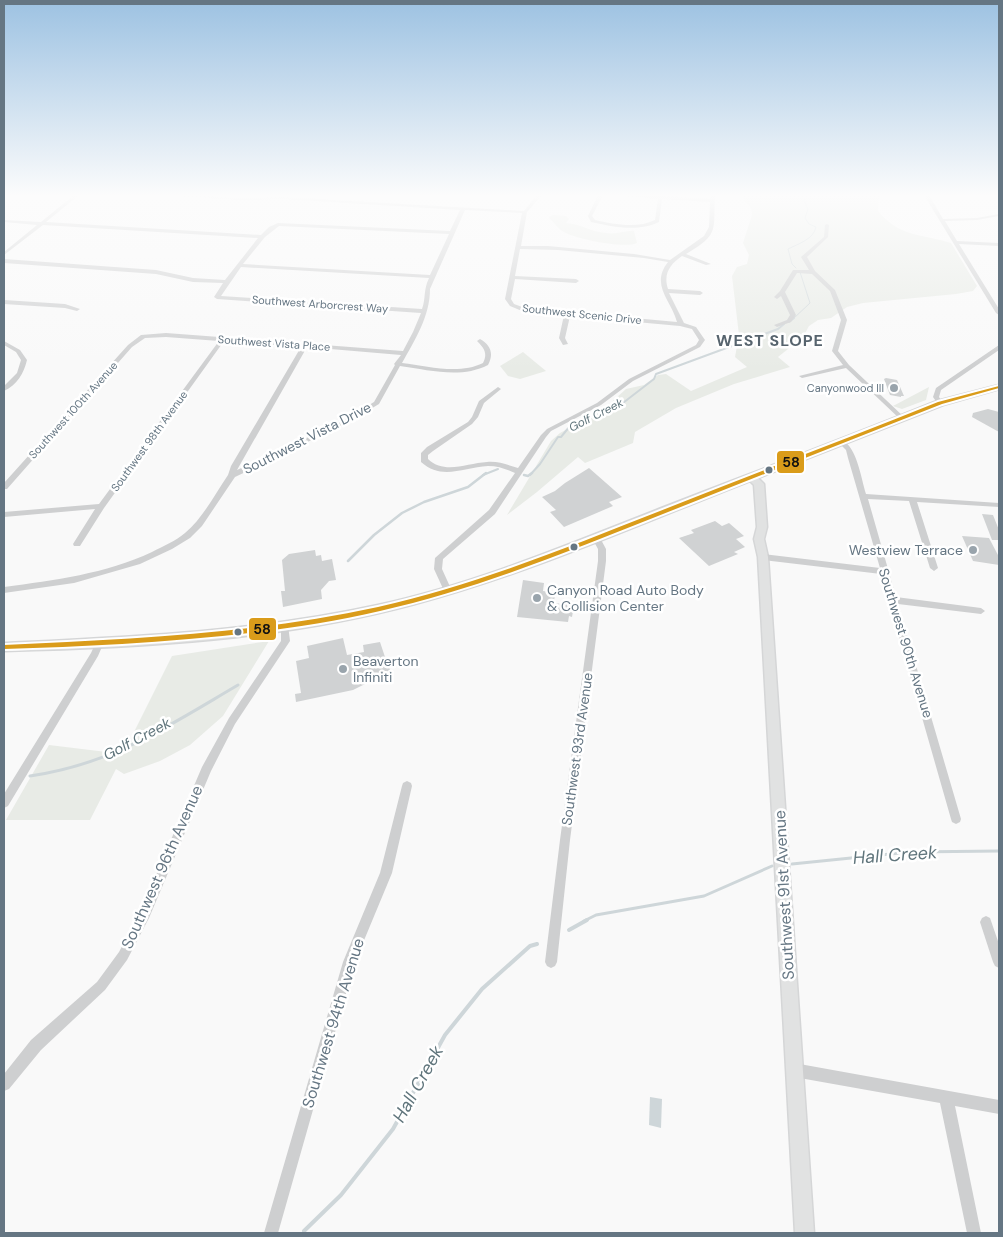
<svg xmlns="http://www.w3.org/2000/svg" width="1003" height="1237" font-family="'DM Sans',sans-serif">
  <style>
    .green { fill: #e8ebe6 }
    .water { fill: #ced6d9 }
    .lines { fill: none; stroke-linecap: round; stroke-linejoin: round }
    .stream-far4 { stroke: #ced6d9; stroke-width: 1 }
    .stream-far3 { stroke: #ced6d9; stroke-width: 2 }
    .stream-far2 { stroke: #ced6d9; stroke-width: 2.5 }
    .stream-far1 { stroke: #ced6d9; stroke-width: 3 }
    .stream { stroke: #ced6d9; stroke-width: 4 }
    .building { fill: #d0d2d3 }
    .secondary-casing { stroke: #d5d6d7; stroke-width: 3 }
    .street { fill: #cecfd0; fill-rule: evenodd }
    .secondary { fill: #e1e2e2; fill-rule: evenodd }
    .bus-1-casing { stroke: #fff; stroke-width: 4 }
    .bus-1 { fill: #da9c1a; fill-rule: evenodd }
    .poi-dot { fill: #99a4ac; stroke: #fff; stroke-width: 2 }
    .bus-dot { fill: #657683; stroke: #fff; stroke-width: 2 }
    .labels { text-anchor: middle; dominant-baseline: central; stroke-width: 5; stroke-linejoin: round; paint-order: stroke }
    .far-street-label { font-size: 11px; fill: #657683; stroke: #fff }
    .far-poi-label { font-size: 11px; fill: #657683; stroke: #fff; text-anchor: end }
    .far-water-label { font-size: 12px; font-style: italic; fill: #60757c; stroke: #fff }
    .street-label { font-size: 14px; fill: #657683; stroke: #fff }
    .poi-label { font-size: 14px; fill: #657683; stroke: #fff; text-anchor: start }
    .water-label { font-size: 15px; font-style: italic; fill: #60757c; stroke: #fff }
    .far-district-label { font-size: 16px; font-weight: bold; letter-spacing: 1px; fill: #57646e; stroke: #fff }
    .near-street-label { font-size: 16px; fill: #657683; stroke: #fff }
    .near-water-label { font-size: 18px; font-style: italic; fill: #60757c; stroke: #fff }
    .line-badge { stroke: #fff; stroke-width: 2 }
    .pale-badge-label { font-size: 14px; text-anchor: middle; font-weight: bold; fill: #111 }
  </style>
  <rect width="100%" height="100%" fill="#f9f9f9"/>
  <!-- green -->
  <g class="green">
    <path d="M740,195H879L878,211C899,237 922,234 951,243L977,286L973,291L956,294L863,303L847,307L831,318L818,320L809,326L803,337L778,357L790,367L734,384L676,408L635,432L633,443L585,463L578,457L537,492L507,515L551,441L560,433L604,409L626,389L644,385L658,375L666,374L691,391L747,367L735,357L739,335L732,276L737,267L747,264L749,255L743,243L752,215L751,208Z"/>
    <path d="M553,215L566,216L569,219L566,223C581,224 591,232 606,233C617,235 627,230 634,231L637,243C625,249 576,239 564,232C558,229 555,223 550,219L549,217Z"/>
    <polygon points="523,352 546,371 520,379 508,376 500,366"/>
    <polygon points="929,387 926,400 902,409 893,406"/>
    <polygon points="269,641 223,716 190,745 160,761 124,774 116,769 90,820 6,820 49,745 123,754 172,656"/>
  </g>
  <!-- water -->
  <polygon class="water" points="650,1097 662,1099 661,1128 649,1125"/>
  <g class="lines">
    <!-- stream-far4 -->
    <g class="stream-far4">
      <path d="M796,268L792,264L788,249C798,244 814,239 816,227L809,224L805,218L808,209L804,201L806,195"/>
      <polyline points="793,319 810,303 800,272"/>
    </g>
    <!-- stream-far3 -->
    <g class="stream-far3">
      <polyline points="789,322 794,318"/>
      <polyline points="483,475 498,469"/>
      <polyline points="530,475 540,464 558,437 561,437 570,426 619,406 654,379 656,374 778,329 784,324"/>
    </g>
    <!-- stream-far2 -->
    <g class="stream-far2">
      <polyline points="524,475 528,476 532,473"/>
      <polyline points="348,561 374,535 402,513 424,502 468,487 486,473"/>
    </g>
    <!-- stream-far1 -->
    <g class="stream-far1">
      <path d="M30,776C113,764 168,726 238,685"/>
      <polyline points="792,864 910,852 999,851"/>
      <polyline points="584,921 596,915 704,896 772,866"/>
    </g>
    <!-- stream -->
    <g class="stream">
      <polyline points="569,930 587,920"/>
      <polyline points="304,1231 341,1195 393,1129 445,1035 482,989 530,946 537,944"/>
    </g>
  </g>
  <!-- building -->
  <g class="building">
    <polygon points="886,378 897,380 904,396 901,396 901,397 890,395 884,379"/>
    <polygon points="988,409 999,412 999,432 972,417 973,413"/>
    <polygon points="589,468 622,497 609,502 613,506 564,527 550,512 556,510 542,497 555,491 565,483"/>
    <polygon points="982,514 993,515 999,530 999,540 992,540"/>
    <polygon points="715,521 722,526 729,523 744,536 736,539 745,547 734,552 738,554 709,566 679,538 694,533 691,530"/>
    <polygon points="962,536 989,538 999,557 999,565 973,561"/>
    <polygon points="315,550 316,556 321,555 322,561 332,559 336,580 329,581 321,590 322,599 283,607 281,591 285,591 282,560 289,554"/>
    <polygon points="523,580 544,583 543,591 555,593 554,603 574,605 572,617 569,616 568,622 517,617"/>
    <polygon points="343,638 347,655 364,652 363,645 380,642 388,666 391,671 353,690 296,702 295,694 301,693 296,661 309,658 307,646"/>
  </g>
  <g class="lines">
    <defs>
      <path id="secondary" d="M999,385V389L943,405L758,478L764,484L767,527L764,539L768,557L814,1233H795L758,557L754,539L757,527L754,485L750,481C640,524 530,573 415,604C282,640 141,648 4,651V643C129,637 255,632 378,605C475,584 567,545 659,509C752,473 845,438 937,401Z"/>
    </defs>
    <!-- secondary casing -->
    <use href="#secondary" class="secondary-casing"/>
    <!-- street -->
    <g class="street">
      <path d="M74,195H79L46,222L261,235L269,227L278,223L450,231L460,210L283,199L239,200L168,195L239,198L283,197L524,211L537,195H542L527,212L521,246H548L634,254L670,260L704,236L709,227L710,202L662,199L659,222C638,232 613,227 591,222L588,216L598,195H603L592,216L595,220C613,224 637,229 655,220L658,199L616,195H647L710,199L711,195H715C713,231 720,234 686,254L711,264L706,265L682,256C670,264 663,274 668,289L700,291L703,293L700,295L669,293L684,323L696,327L705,340L700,347L633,381L601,405L551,431L546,437L495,514L443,559L442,569L452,591L448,594L445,593L434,569L435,558L489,510L515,473C506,469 498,466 488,466C464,467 442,481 421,462V453L427,447L468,422L472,417L479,401L498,387L501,389L484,403L478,417L472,424L433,451L428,455V459C445,475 467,463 487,462C498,461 508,465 518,468L541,435L547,429L597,403L629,379L696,345L699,340L692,329L680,326L570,316L565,338L568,344L563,345L559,338L564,315L522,311L510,306L505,299L522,213L465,210L430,289C430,316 415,340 402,363C428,366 459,375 483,363C488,353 484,348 477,341L480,339C491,345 494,354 488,365C461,379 429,370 400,366L379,404L347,423L235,477L202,526L190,538L172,549L140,564L74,583L4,593V587C55,580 105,574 152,552C163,546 176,541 185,533C203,518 215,494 228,475L231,466L301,347L224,341L104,508L80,546H74L73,544L95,509L4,517V512L99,504L219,341L166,337L145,338L132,347L7,489H4V483L128,345L141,335L166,333L403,351L413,332L421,313L217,299L214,297L223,283L193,282L156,274L4,263V259L156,270L193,278L225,280L258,238L43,225L4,255V252L37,225L4,222V220L41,222ZM279,226L449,234L430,275L243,264L265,237ZM520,249L558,250L644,258L668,262C650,285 671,300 677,322L525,308L514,304L511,299L515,279L576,283L579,281L576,279L515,276ZM241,267L429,278C423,291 426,298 422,309L221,296ZM307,347L401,355L394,364L395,365L374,402L343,421L237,470Z"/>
      <polygon points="924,195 929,195 943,219 977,218 999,214 999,216 977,220 945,221 957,241 999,243 999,246 959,244 999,309 999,315 996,313"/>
      <polygon points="827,224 829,225 828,237 807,257 815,271 835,290 847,320 838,351 849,365 904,417 904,419 900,419 846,368 802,378 799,376 843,365 832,351 841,320 830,291 812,274 797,273 785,292 796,315 791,322 777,327 774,325 787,320 790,315 781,296 777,299 774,297 780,291 793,270 809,270 801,257 824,237 825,225"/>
      <polygon points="4,300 65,304 80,309 77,311 65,308 4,304"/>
      <path d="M4,341L20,350L27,360C24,373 17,385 4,391V386L17,373L21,360L16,352L4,345Z"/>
      <polygon points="999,345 999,350 941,390 939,397 943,403 942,404 938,404 933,397 936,388"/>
      <path d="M842,440C857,447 861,478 866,494L999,503V507L917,502L938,568L934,571L930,568L909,501L868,499L896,597L981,608L985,611L981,614L898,604L961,819L960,822L956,824L952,822L951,819L881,574L763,560L759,557L763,554L880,568L848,458L846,450L838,442Z"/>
      <polygon points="596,535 599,536 606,549 606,561 570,840 557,962 555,966 551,968 547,966 545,962 560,840 598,561 598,549 592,538"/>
      <polygon points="285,624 288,625 290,641 235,724 211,771 149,918 127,960 105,990 41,1050 9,1089 4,1091 4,1074 31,1040 97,982 119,952 141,910 202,767 229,718 281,641 281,627 282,625"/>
      <polygon points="100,639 103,640 104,642 98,656 8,806 4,808 4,794 91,653 97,640"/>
      <polygon points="407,781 411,783 412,786 392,873 355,962 278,1233 264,1233 343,962 380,873 402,786 403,783"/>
      <polygon points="986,916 990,918 999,944 999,968 995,966 993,962 980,922 982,918"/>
      <polygon points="794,1063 999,1100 999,1114 955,1106 981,1233 967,1233 940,1103 794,1077 789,1075 787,1070 789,1065"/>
    </g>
    <!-- secondary -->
    <use href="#secondary" class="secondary"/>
    <defs>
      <path id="bus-1" d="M999,386V388L942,404C849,441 756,477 663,514C570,551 477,589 380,611C295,631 208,638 122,644C82,646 43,648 4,649V645C129,639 255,634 378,607C476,585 568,547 660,511C753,474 846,439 938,402Z"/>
    </defs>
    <!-- bus-1 casing -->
    <use href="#bus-1" class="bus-1-casing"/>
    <!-- bus-1 -->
    <use href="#bus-1" class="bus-1"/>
  </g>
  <!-- sky -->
  <linearGradient id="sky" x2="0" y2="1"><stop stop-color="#9dc2e2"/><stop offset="0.53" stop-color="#fcfcfc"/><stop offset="1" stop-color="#fcfcfc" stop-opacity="0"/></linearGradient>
  <rect width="1003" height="369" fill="url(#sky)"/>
  <!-- markers -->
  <g class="poi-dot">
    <circle cx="894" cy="388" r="5"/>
    <circle cx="973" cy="550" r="5"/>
    <circle cx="537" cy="598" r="5"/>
    <circle cx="343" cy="669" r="5"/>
  </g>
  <g class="bus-dot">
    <circle cx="769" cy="470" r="4.5"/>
    <circle cx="574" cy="547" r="4.5"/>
    <circle cx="238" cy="632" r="4.5"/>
  </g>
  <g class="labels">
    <!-- far-street labels -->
    <g class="far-street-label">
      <text transform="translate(320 304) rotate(4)">Southwest Arborcrest Way</text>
      <text transform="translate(582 314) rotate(6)">Southwest Scenic Drive</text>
      <text transform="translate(274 343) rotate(4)">Southwest Vista Place</text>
      <text transform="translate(73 410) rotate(-48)">Southwest 100th Avenue</text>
      <text transform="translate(149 441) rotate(-54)">Southwest 98th Avenue</text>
    </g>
    <!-- far-poi labels -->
    <g class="far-poi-label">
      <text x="884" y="388">Canyonwood III</text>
    </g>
    <!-- far-water labels -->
    <g class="far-water-label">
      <text transform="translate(596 415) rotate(-27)">Golf Creek</text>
    </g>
    <!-- street labels -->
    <g class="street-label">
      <text transform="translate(307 438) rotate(-27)">Southwest Vista Drive</text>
      <text transform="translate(906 643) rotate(73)">Southwest 90th Avenue</text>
      <text transform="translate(577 749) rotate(-82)">Southwest 93rd Avenue</text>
    </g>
    <!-- poi labels -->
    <g class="poi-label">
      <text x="963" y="550" text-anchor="end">Westview Terrace</text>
      <text x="547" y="590">Canyon Road Auto Body<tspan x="547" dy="16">&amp; Collision Center</tspan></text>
      <text x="353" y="661">Beaverton<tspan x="353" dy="16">Infiniti</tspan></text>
    </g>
    <!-- water labels -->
    <g class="water-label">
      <text transform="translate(137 739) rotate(-28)">Golf Creek</text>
    </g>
    <!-- far-district labels -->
    <g class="far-district-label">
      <text x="770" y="340">WEST SLOPE</text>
    </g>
    <!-- near-street labels -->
    <g class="near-street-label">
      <text transform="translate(162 867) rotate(-66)">Southwest 96th Avenue</text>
      <text transform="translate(784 895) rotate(-93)">Southwest 91st Avenue</text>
      <text transform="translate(333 1023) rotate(-73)">Southwest 94th Avenue</text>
    </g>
    <!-- near-water labels -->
    <g class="near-water-label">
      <text transform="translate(895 855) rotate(-4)">Hall Creek</text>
      <text transform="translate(418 1084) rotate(-61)">Hall Creek</text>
    </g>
  </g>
  <g class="line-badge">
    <rect x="776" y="450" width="29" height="24" rx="5" fill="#da9c1a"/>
    <rect x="248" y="617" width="29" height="24" rx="5" fill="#da9c1a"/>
  </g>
  <g class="pale-badge-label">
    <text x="791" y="467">58</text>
    <text x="262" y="634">58</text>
  </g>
  <!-- border -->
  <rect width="1003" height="1237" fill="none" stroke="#657683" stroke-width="10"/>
</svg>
